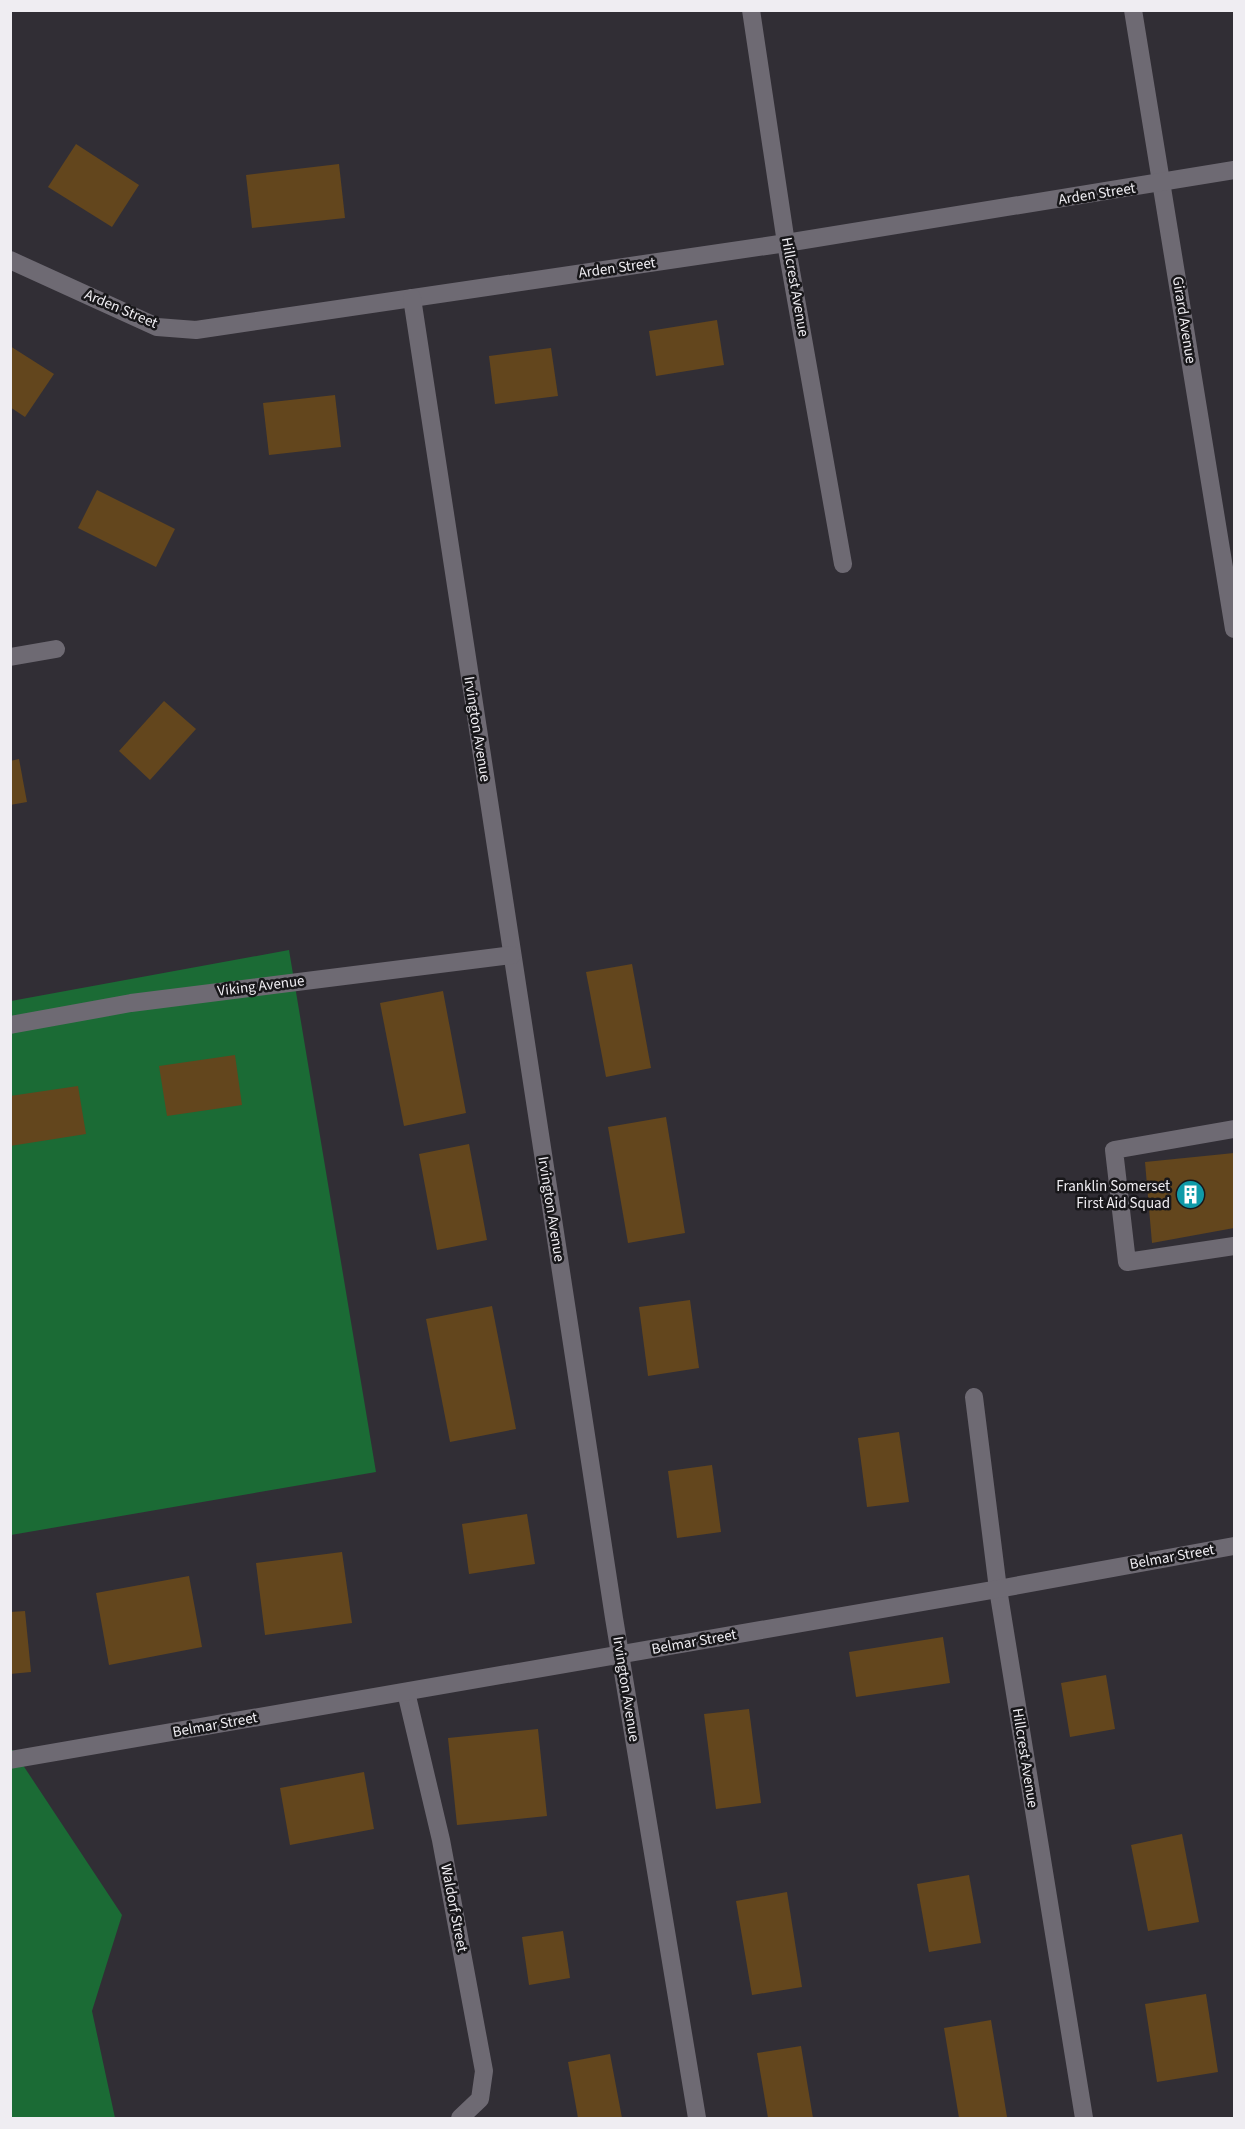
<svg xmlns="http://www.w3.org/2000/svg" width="1245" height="2129" font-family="'Source Sans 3',sans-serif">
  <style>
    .forest { fill: #1b6b35 }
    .building { fill: #63461d }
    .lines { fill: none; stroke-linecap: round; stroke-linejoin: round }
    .lane { stroke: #6e6a73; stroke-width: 18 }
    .street { stroke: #6e6a73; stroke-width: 18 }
    .labels { text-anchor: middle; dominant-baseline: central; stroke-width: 5; stroke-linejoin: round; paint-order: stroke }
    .street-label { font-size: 15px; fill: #efedf2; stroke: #18171a }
    .poi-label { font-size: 15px; fill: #efedf2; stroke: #18171a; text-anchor: end }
  </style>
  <rect width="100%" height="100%" fill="#312e35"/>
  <!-- forest -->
  <g class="forest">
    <polygon points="289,950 376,1472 11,1535 11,1001"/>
    <polygon points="10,1750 13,1750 122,1915 92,2011 115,2118 11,2118"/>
  </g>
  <!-- building -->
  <g class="building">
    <polygon points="76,144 139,185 112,227 48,187"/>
    <polygon points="339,164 345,218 252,228 246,175"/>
    <polygon points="717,320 724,365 656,376 649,331"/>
    <polygon points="10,346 54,374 25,417 10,407"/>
    <polygon points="551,348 558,396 495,404 489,356"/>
    <polygon points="335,395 341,447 269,455 263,403"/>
    <polygon points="97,490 175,529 156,567 78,528"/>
    <polygon points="164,701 196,729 150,780 119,751"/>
    <polygon points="19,759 27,802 10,805 10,761"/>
    <polygon points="632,964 651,1068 606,1077 586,972"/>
    <polygon points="443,991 466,1113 404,1126 380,1003"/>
    <polygon points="235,1055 242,1105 167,1116 159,1066"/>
    <polygon points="78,1086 86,1134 10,1146 10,1096"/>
    <polygon points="666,1117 685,1233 628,1243 608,1127"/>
    <polygon points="469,1144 487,1240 437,1250 419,1154"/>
    <polygon points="1234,1153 1234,1228 1152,1243 1145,1162"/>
    <polygon points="690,1300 699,1368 648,1376 639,1307"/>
    <polygon points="492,1306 516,1429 450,1442 426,1319"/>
    <polygon points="899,1432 909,1502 867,1507 858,1438"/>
    <polygon points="712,1465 721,1532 677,1538 668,1471"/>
    <polygon points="527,1514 535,1564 469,1574 462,1524"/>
    <polygon points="342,1552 352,1623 265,1635 256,1563"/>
    <polygon points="189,1576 202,1647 109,1665 96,1593"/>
    <polygon points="25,1611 31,1672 10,1674 10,1612"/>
    <polygon points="943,1637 950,1683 856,1697 849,1652"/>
    <polygon points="1106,1675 1115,1729 1070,1737 1061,1683"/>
    <polygon points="749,1709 761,1803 716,1809 704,1714"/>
    <polygon points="538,1729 547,1816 457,1825 448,1738"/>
    <polygon points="364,1772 374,1829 290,1845 280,1788"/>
    <polygon points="1182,1834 1199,1922 1148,1931 1131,1845"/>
    <polygon points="969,1875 981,1943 929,1952 917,1884"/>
    <polygon points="787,1892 802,1987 752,1995 736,1901"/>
    <polygon points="563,1931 570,1978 529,1985 522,1937"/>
    <polygon points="1206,1994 1218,2072 1157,2082 1145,2004"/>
    <polygon points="991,2020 1007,2117 959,2118 944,2028"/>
    <polygon points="801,2046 813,2118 768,2118 757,2053"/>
    <polygon points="610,2054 622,2118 578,2118 568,2062"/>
  </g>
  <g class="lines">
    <!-- lane -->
    <polyline class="lane" points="1234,1129 1114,1150 1127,1262 1234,1246"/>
    <!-- street -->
    <g class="street">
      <polyline points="751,10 786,243 843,564"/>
      <polyline points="1133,10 1234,629"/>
      <polyline points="10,260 157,327 196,330 786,243 1234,170"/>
      <polyline points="412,298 614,1618 697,2118"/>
      <polyline points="10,657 56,649"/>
      <polyline points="10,1025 131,1003 512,955"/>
      <polyline points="974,1397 998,1589 1084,2118"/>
      <polyline points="406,1692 441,1840 484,2071 480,2099 460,2118"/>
      <polyline points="10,1760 998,1589 1234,1546"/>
    </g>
  </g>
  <!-- icons -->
  <defs>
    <symbol id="building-disc" viewBox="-11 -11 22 22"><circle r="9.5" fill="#0f9aa8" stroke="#18171a"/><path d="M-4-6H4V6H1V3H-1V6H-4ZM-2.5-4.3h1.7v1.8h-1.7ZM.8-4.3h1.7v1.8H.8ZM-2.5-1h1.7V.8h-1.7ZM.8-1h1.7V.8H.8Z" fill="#fff"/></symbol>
  </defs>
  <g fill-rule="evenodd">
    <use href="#building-disc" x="1174" y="1178" width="33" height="33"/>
  </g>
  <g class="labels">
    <!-- street labels -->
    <g class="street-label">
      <text transform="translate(1097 194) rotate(-9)">Arden Street</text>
      <text transform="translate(617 268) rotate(-8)">Arden Street</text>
      <text transform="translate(795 287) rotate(80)">Hillcrest Avenue</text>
      <text transform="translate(121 309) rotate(23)">Arden Street</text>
      <text transform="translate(1184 320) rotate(81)">Girard Avenue</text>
      <text transform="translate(477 729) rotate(81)">Irvington Avenue</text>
      <text transform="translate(261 986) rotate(-7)">Viking Avenue</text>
      <text transform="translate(551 1209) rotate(81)">Irvington Avenue</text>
      <text transform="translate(1172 1557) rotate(-10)">Belmar Street</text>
      <text transform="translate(694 1642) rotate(-10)">Belmar Street</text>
      <text transform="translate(626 1689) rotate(81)">Irvington Avenue</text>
      <text transform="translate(215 1725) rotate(-10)">Belmar Street</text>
      <text transform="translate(1025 1758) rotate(81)">Hillcrest Avenue</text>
      <text transform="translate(454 1908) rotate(79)">Waldorf Street</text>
    </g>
    <!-- poi labels -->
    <g class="poi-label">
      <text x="1170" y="1186">Franklin Somerset<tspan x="1170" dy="17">First Aid Squad</tspan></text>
    </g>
  </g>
  <!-- border -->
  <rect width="1245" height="2129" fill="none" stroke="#efedf2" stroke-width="24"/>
</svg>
